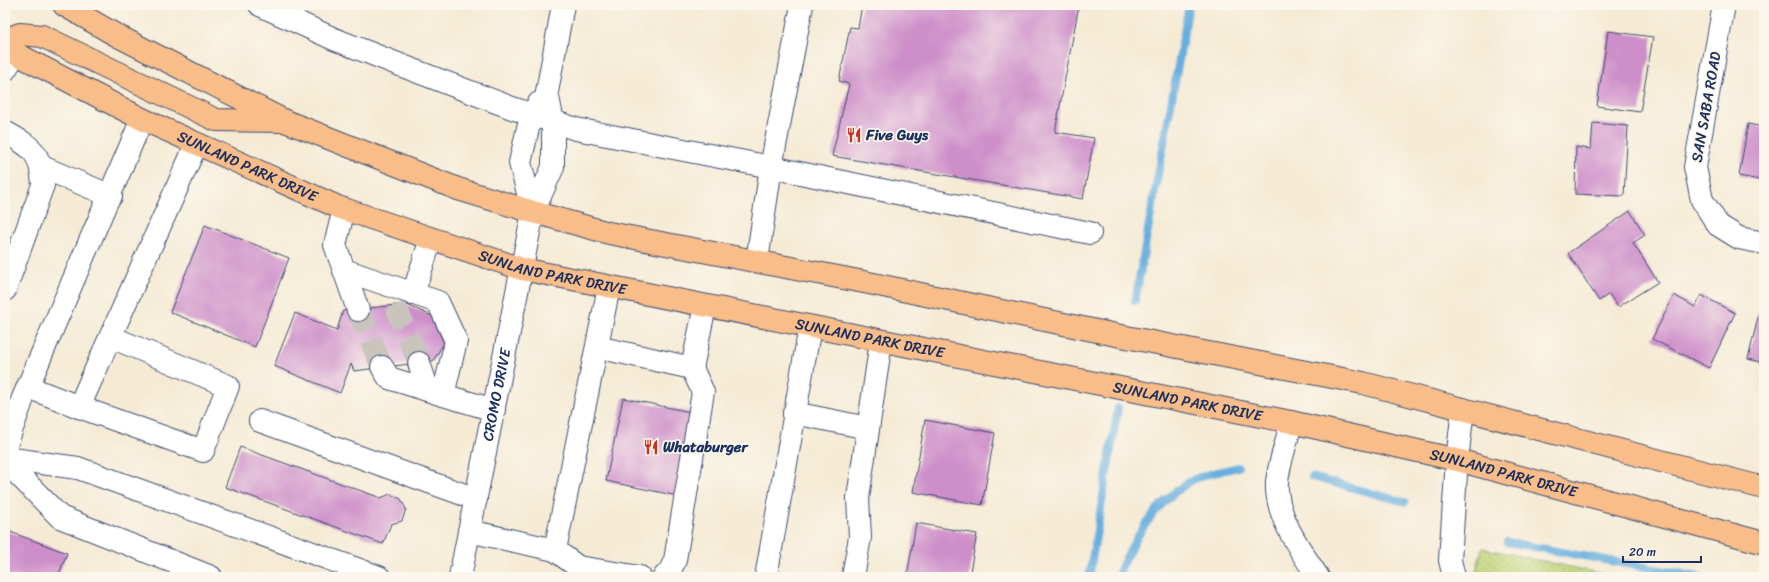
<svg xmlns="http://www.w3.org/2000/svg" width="1769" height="582" font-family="Sriracha,sans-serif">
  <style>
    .park { fill: url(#park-dots); stroke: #6e816a }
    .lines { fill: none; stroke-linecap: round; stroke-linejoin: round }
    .stream { stroke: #68afdf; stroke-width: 8 }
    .building { fill: #cd8ec9 }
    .minor-tunnel { stroke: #c9c5bd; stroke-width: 22; stroke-dasharray: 22 11; stroke-linecap: butt }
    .minor-casing { stroke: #3c4b70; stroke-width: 24 }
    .major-casing { stroke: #3c4b70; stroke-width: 24 }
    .minor { stroke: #fff; stroke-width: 22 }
    .major { stroke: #f8bd89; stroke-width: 22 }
    .labels { text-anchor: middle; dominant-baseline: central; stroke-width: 3.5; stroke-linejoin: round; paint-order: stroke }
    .street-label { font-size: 15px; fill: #1b2f5e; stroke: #fbf7ec }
    .poi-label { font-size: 15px; font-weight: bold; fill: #1b2f5e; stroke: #fbf7ec; text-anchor: start }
  </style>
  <defs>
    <pattern id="park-dots" width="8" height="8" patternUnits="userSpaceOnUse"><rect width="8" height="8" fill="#c0d376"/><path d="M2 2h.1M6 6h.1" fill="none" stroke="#a4b568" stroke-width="1.8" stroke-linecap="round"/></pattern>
  </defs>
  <rect width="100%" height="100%" fill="#fbf7ec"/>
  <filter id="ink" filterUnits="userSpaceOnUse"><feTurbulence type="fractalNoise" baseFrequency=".025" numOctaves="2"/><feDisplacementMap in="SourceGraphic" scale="8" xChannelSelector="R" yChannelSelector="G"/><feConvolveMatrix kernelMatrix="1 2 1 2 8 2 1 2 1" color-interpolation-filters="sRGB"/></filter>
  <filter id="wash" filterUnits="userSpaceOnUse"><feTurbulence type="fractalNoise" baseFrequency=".012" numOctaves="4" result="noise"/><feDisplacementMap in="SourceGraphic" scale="16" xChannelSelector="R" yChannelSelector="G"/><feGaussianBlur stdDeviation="0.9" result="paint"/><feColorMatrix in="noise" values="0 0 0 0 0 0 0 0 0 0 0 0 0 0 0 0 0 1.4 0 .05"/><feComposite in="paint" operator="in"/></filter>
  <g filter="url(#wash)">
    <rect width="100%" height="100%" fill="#f5ebd5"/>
    <!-- park -->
    <polygon class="park" points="1482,548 1608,575 1615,577 1479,577 1476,572"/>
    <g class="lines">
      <!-- stream -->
      <g class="stream">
        <polyline points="1135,301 1189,5"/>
        <polyline points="1312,477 1405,502"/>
        <polyline points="1507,542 1699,577"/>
        <polyline points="1089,577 1118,408"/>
        <path d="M1117,577C1133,540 1155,502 1191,481C1203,474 1224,471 1238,467"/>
      </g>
    </g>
    <g id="blocks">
      <!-- building -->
      <g class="building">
        <polygon points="862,5 1079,5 1055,132 1094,138 1083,199 832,156 849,84 839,81 850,27 858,28"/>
        <polygon points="1608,31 1653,37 1640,112 1597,106"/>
        <polygon points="1593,123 1628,126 1624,196 1575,194 1576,147 1591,149"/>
        <polygon points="1748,124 1764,127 1764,181 1739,176"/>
        <polygon points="1630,211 1645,235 1633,243 1658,282 1618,307 1609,294 1599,301 1568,253"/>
        <polygon points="205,225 289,258 255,347 170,312"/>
        <polygon points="1674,295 1695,307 1701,295 1735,313 1709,368 1652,339"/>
        <polygon points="405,304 432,316 444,343 433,361 354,371 351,364 340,393 274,366 295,313 337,330 343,311"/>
        <polygon points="1761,305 1764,305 1764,363 1748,359"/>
        <polygon points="623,398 695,413 678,496 606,481"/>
        <polygon points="925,420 995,433 982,505 913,492"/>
        <polygon points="240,447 381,498 390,494 401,499 406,509 402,521 391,524 383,544 225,487"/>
        <polygon points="916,523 977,534 969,577 907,577"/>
        <polygon points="5,530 67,553 58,577 5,577"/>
      </g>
    </g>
  </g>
  <g filter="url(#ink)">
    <use href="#blocks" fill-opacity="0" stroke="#3c4b70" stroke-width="1"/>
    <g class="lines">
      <!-- minor-tunnel -->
      <g class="minor-tunnel">
        <polyline points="395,305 419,363"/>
        <polyline points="358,310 382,367"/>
      </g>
      <defs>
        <g id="minor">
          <polyline points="260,5 334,39 413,70 512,108 576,129 771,167 1090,233"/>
          <polyline points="1724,5 1695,167 1702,200 1718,225 1739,238 1764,243"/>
          <polyline points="5,70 16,53"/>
          <path d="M5,132C32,147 41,152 43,185L5,290"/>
          <polyline points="42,167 111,196"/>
          <polyline points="344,209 335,245 344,270 438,302 456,341 443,395 494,410"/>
          <polyline points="533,212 520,163 531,115 539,103"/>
          <polyline points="757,261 771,167 802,5"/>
          <polyline points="344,270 358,310"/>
          <polyline points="413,294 431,239"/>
          <polyline points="597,347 692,368 705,306"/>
          <polyline points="419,363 428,390"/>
          <polyline points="382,367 389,378 443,395"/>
          <polyline points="28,387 79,407 196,145"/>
          <polyline points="79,407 203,451 228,386 111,337"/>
          <polyline points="794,413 868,428"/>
          <polyline points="260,421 476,499"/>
          <path d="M1291,422C1287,442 1279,463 1277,482C1275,516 1301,551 1318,577"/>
          <polyline points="5,448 23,398 142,119"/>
          <polyline points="5,458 78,468 379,577"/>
          <polyline points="5,461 60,517 211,577"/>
          <polyline points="469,531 555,550 609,287"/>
          <polyline points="555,550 578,567 640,577"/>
          <path id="s1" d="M460,577L533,212L553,167V122L547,92L563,5"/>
          <polyline points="664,577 670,571 675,560 703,392 692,368"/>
          <polyline points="766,577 810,327"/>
          <polyline points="853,577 860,537 858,498 881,341"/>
          <polyline points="1454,577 1450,560 1457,460 1463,409"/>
        </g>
        <g id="major">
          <polyline points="64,5 114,34 285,121 458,189 533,212 609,233 864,282 1121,336 1363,383 1764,488"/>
          <polyline points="5,40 20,34 42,36 216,120 280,121"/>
          <path id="s2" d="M5,48L142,119L338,207L522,269L1291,422L1457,460L1764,543"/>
        </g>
      </defs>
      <!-- minor casing -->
      <use href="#minor" class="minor-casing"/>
      <!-- major casing -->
      <use href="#major" class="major-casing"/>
      <!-- minor -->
      <use href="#minor" class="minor"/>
      <!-- major -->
      <use href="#major" class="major"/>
    </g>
  </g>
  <!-- icons -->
  <defs>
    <symbol id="restaurant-bare" viewBox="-9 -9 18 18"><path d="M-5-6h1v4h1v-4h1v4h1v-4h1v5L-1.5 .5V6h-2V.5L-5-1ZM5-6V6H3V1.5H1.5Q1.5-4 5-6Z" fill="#c8321e" stroke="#fbf7ec" stroke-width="2.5" paint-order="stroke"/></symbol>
  </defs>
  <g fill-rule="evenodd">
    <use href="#restaurant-bare" x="843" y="124" width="22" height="22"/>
    <use href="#restaurant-bare" x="640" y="436" width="22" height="22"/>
  </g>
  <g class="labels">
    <!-- street labels -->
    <g class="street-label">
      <text transform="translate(1706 107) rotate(-80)">SAN SABA ROAD</text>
      <text stroke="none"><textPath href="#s2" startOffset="270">SUNLAND PARK DRIVE</textPath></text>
      <text stroke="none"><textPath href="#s2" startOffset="594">SUNLAND PARK DRIVE</textPath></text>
      <text stroke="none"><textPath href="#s2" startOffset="918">SUNLAND PARK DRIVE</textPath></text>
      <text stroke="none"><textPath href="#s1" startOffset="186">CROMO DRIVE</textPath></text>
      <text stroke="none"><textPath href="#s2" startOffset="1242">SUNLAND PARK DRIVE</textPath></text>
      <text stroke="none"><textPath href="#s2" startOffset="1566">SUNLAND PARK DRIVE</textPath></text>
    </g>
    <!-- poi labels -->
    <g class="poi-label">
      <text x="866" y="135">Five Guys</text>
      <text x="663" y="447">Whataburger</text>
    </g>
  </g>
  <!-- margin -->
  <rect width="1769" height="582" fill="none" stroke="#fbf7ec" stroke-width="20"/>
  <!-- scale -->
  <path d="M1623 556v6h78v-6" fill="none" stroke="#1b2f5e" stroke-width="2"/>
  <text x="1629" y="556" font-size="12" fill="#1b2f5e" stroke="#fbf7ec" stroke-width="3" paint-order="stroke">20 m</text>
</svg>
